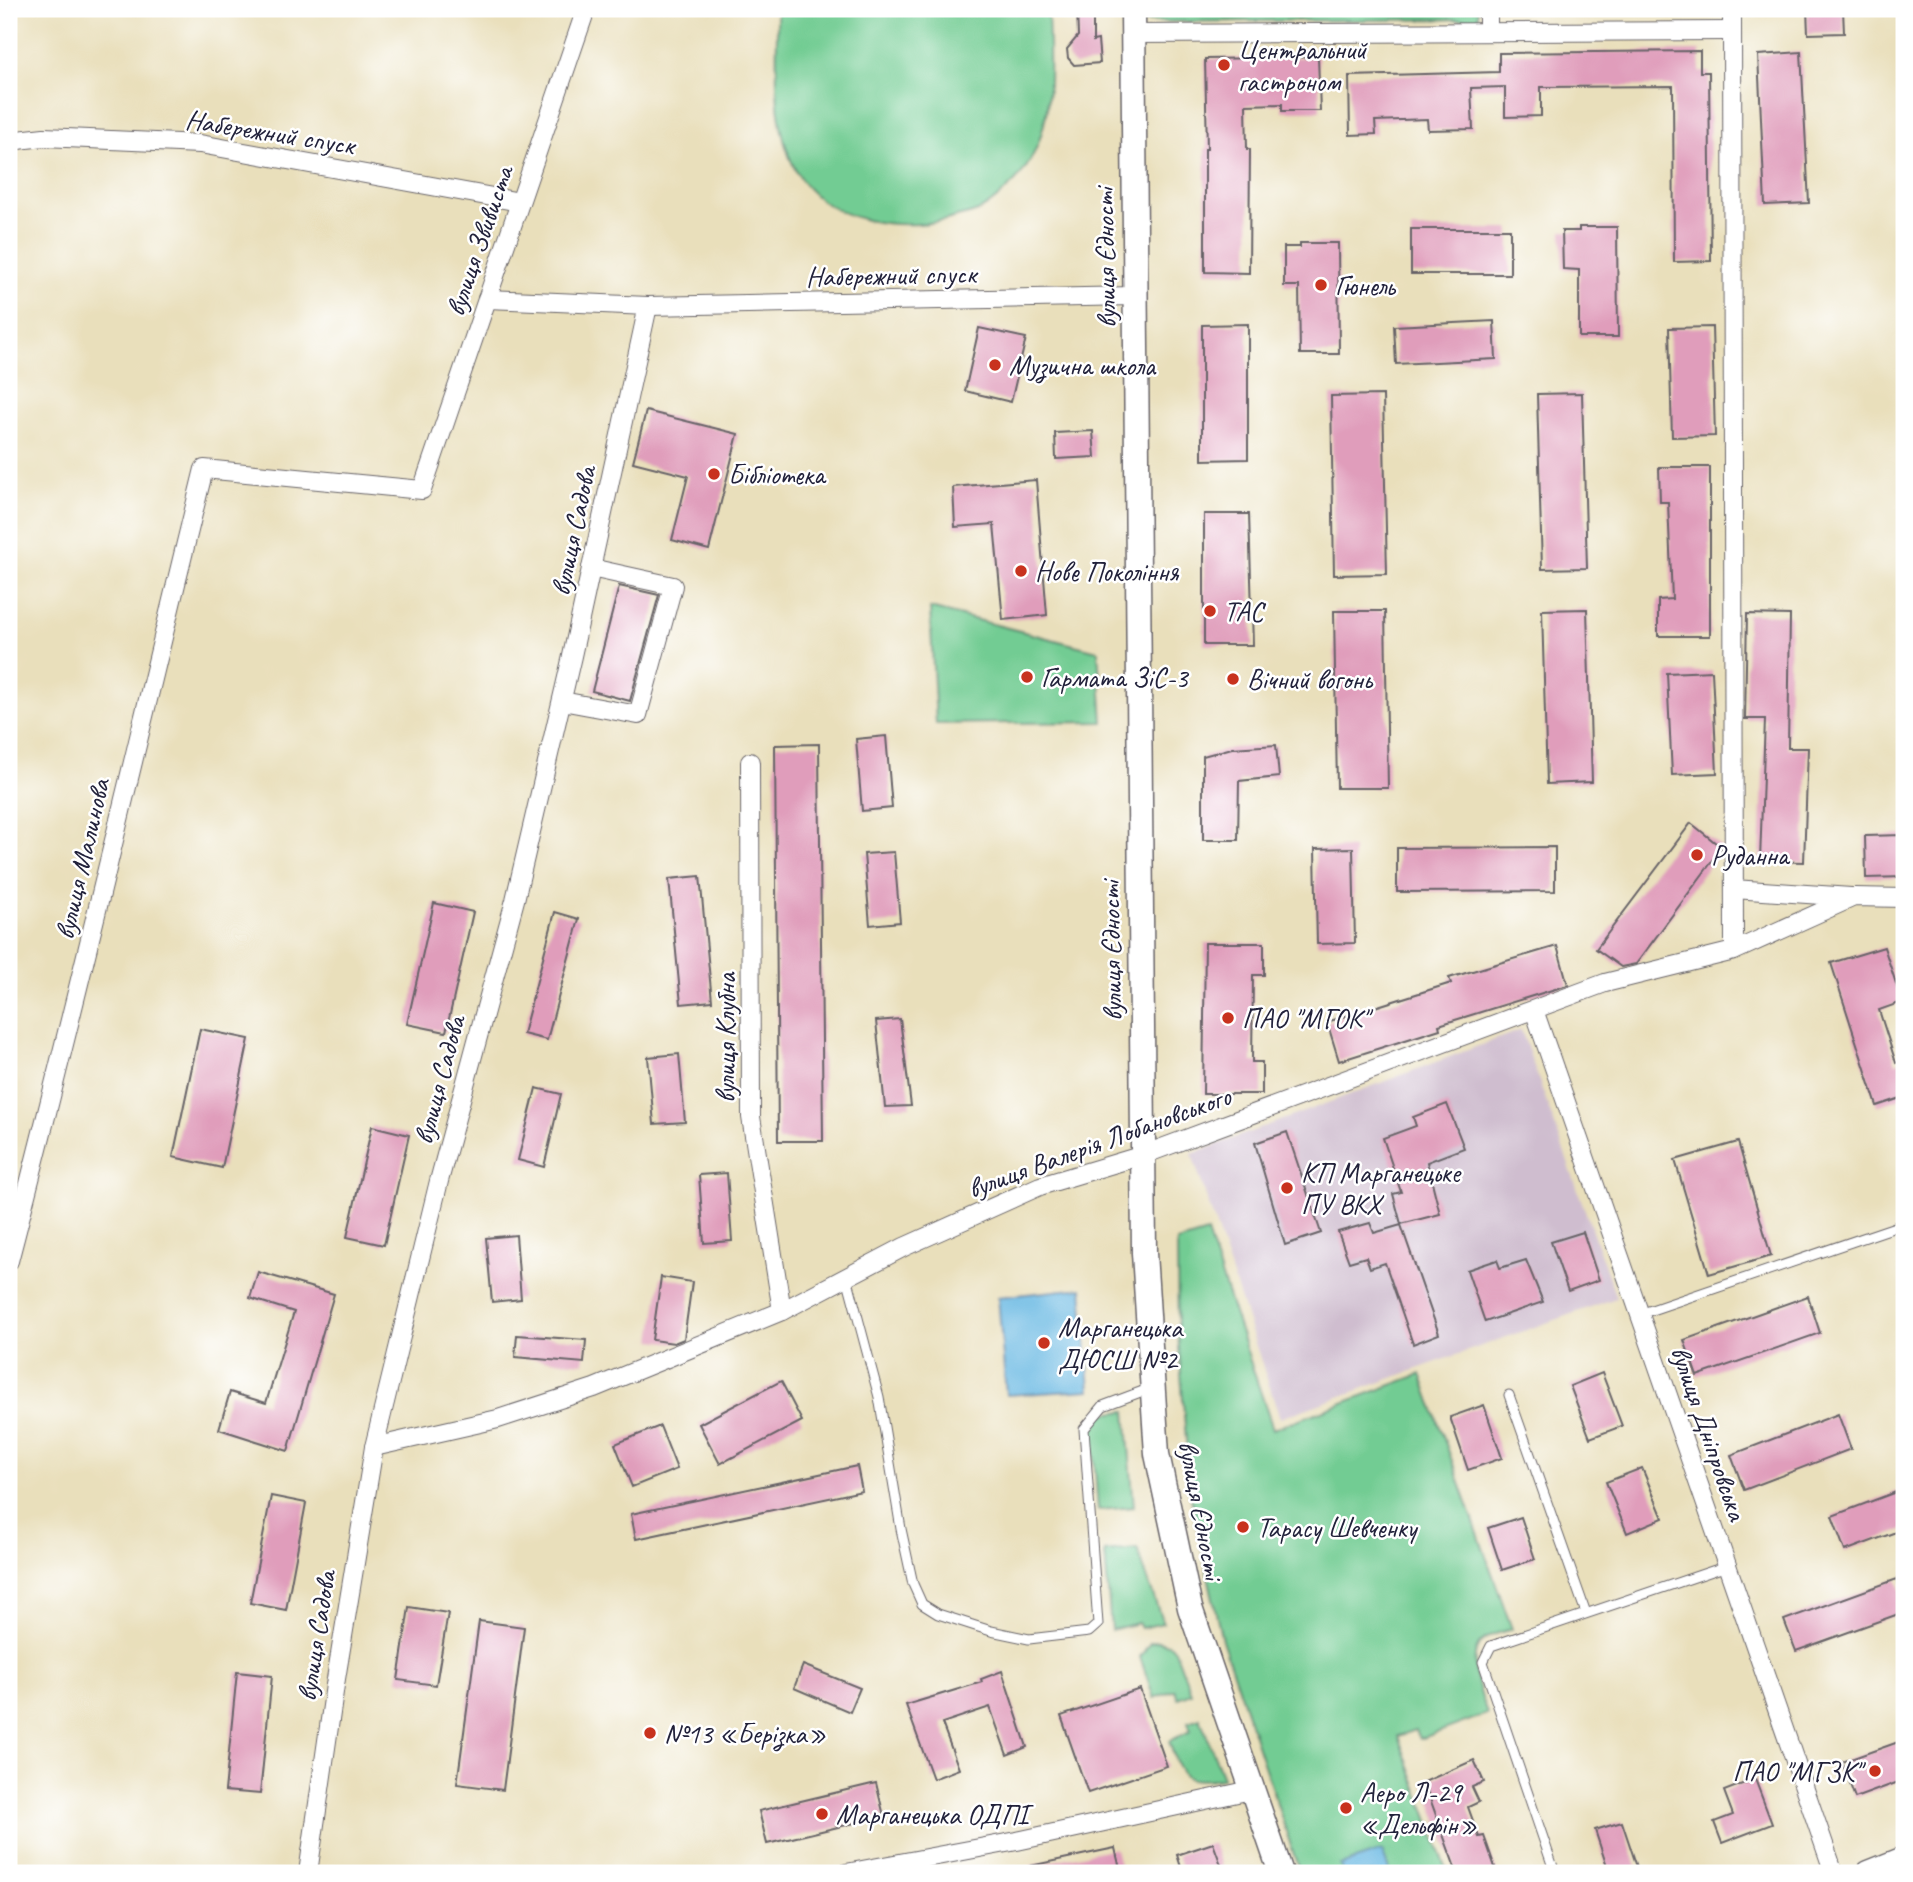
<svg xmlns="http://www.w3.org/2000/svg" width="1913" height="1882" font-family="Caveat,sans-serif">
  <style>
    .industrial { fill: #cfbdcf }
    .green { fill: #72cc93; stroke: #4a7767; stroke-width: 2 }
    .water { fill: #67b8e2; stroke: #446d8e; stroke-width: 2 }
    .building { fill: #e09dbb }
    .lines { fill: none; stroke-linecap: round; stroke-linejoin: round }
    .lane-casing { stroke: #686468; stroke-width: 11 }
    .street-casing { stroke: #686468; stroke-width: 20 }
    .secondary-casing { stroke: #686468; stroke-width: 27 }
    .lane { stroke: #fff; stroke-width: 9 }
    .street { stroke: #fff; stroke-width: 18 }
    .secondary { stroke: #fff; stroke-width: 24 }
    .poi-dot { fill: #c8321e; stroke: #fff; stroke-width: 2.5 }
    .labels { text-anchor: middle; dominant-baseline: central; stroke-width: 5; stroke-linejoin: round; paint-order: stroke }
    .poi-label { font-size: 28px; fill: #22223b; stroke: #fff; text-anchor: start }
    .street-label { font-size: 28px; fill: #22223b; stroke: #fff }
  </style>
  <rect width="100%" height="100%" fill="#fff"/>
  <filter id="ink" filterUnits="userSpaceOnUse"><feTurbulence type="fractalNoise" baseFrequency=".0143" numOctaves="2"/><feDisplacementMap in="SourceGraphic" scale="14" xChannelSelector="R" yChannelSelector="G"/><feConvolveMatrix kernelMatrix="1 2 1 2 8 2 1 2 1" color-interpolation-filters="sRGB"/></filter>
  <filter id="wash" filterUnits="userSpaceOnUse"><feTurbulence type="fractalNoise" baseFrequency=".00686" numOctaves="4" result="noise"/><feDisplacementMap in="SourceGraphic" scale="28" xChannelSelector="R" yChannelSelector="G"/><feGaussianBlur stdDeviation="1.57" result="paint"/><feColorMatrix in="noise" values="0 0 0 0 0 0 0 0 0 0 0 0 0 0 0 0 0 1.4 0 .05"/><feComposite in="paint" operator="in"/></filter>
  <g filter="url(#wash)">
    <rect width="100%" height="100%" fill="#e9dfbb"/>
    <!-- industrial -->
    <polygon class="industrial" points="1521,1030 1616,1298 1280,1418 1192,1154"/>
    <!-- green -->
    <g class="green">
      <path d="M777,9H1048C1049,64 1057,126 1022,173C1015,183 993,203 982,209C975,213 965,215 957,217C906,233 824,225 796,171C770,122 778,62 777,9Z"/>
      <polygon points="1141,9 1478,9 1478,19 1141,22"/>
      <polygon points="930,608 1098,651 1103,722 936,724"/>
      <path d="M1207,1233L1273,1429L1421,1374L1512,1629C1503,1632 1489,1634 1482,1641C1465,1656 1482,1696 1487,1714L1420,1739L1416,1730L1398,1736L1448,1873H1300L1222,1640L1190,1493L1178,1334L1177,1242Z"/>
      <polygon points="1126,1411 1134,1507 1098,1510 1092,1429 1103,1414"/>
      <polygon points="1137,1549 1163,1623 1141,1628 1138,1623 1111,1630 1105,1552"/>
      <polygon points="1158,1641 1171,1645 1175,1650 1191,1693 1178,1698 1175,1690 1154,1698 1140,1657 1150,1643"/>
      <path d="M1200,1718L1223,1778C1181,1783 1182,1780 1169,1741L1191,1731L1188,1722Z"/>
    </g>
    <!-- water -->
    <g class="water">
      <polygon points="1082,1288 1090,1390 1006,1395 998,1297"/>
      <polygon points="1382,1851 1390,1873 1343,1873 1340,1865"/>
    </g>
    <g id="blocks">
      <!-- building -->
      <g class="building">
        <polygon points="1077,9 1093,9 1093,41 1098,40 1100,63 1074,65 1068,58 1067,49 1078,36"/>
        <polygon points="1807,9 1843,9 1844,33 1808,34"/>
        <polygon points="1700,51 1700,72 1709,72 1711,261 1674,262 1673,86 1541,87 1541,116 1505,117 1505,87 1471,88 1473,129 1428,130 1427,119 1375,121 1376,134 1350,135 1349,76 1499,72 1499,53"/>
        <polygon points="1801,52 1809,203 1765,205 1758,55"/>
        <polygon points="1318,57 1320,111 1282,111 1282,104 1246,105 1247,149 1250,149 1249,273 1205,272 1205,149 1207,149 1205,59"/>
        <polygon points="1579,227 1617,227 1618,337 1579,337 1579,270 1563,269 1562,231 1579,231"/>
        <rect x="1411" y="229" width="99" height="45"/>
        <polygon points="1300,243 1338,243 1339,354 1300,354 1299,286 1284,286 1284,247 1300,247"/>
        <polygon points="1494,321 1496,359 1396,364 1394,326"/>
        <polygon points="1248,324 1248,459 1202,460 1202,325"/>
        <polygon points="1712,327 1715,436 1672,437 1669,328"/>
        <polygon points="979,328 1026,338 1011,402 965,391"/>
        <polygon points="1582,393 1587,568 1542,569 1537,394"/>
        <polygon points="1383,395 1387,574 1334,575 1331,396"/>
        <polygon points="646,411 738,434 709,550 672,540 688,476 633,462"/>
        <polygon points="1093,431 1095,457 1056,459 1055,433"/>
        <polygon points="1659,467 1710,467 1710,636 1658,636 1658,600 1672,599 1668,502 1660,502"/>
        <polygon points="1036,480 1047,615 1003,620 994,524 955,527 953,487"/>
        <polygon points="1204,514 1249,514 1253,645 1204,645"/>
        <polygon points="619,586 659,595 630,701 592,691"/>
        <polygon points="1587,609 1592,782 1547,784 1542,610"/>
        <polygon points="1334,611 1385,611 1388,788 1337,788"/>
        <polygon points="1747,614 1790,615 1788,748 1808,748 1804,862 1760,861 1765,719 1745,719"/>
        <polygon points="1712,671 1717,773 1672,775 1667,673"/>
        <polygon points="886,736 892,808 862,811 856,739"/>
        <polygon points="819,744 823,1141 778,1141 775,745"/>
        <polygon points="1276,745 1279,777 1239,781 1238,840 1203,840 1203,756 1232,748"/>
        <polygon points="1691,823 1722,848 1636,964 1621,967 1596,949"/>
        <polygon points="1904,835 1904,877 1866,878 1865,836"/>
        <polygon points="1555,847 1555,891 1397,892 1397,848"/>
        <polygon points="1353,848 1355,943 1317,944 1315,849"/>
        <polygon points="894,852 900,922 870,925 864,854"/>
        <polygon points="700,876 712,1001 681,1004 669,879"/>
        <polygon points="434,903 473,912 446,1032 407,1024"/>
        <polygon points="555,912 579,919 547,1040 523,1034"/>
        <polygon points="1205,943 1264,943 1264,975 1253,975 1252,1062 1262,1062 1262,1094 1203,1094"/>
        <polygon points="1557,946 1568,985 1439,1025 1440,1029 1339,1061 1327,1022 1451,983 1449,978"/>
        <polygon points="1884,947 1902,1002 1879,1010 1896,1063 1904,1060 1904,1097 1877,1106 1831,963"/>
        <polygon points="900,1019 911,1106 885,1107 876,1021"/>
        <polygon points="200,1029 249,1039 222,1168 173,1157"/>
        <polygon points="679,1054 685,1122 654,1124 648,1057"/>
        <polygon points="536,1088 561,1094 544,1167 518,1160"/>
        <polygon points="1447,1104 1464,1148 1427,1162 1440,1214 1401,1224 1393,1194 1401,1192 1383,1138 1416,1126 1413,1117"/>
        <polygon points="372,1126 409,1135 384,1245 347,1237"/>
        <polygon points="1287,1132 1321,1233 1285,1245 1255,1143"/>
        <polygon points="1738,1142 1771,1256 1709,1274 1675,1160"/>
        <polygon points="727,1173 732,1241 704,1243 699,1175"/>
        <polygon points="1370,1223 1374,1233 1401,1225 1439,1334 1413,1344 1385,1263 1370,1268 1366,1257 1349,1262 1338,1232"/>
        <polygon points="1583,1232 1599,1280 1568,1291 1551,1242"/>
        <polygon points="516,1235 521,1299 492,1302 486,1238"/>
        <polygon points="1497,1260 1500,1268 1526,1260 1543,1302 1485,1322 1467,1270"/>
        <polygon points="258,1272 334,1294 288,1451 219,1429 230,1392 266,1403 294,1312 250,1298"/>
        <polygon points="661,1277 692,1282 684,1339 674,1343 652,1340"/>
        <polygon points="1808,1296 1820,1333 1697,1376 1684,1340"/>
        <polygon points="517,1335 586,1340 584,1363 515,1357"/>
        <polygon points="1602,1373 1622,1426 1590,1438 1570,1386"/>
        <polygon points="781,1381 802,1421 720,1464 699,1424"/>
        <polygon points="1484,1405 1502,1458 1468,1470 1450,1417"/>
        <polygon points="1838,1414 1851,1449 1744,1490 1731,1455"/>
        <polygon points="660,1426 677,1469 632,1487 615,1444"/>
        <polygon points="857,1466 862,1491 636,1539 631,1514"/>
        <polygon points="1642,1468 1663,1518 1627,1533 1606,1482"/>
        <polygon points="1904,1489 1904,1529 1845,1551 1832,1516"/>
        <polygon points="271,1496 306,1503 286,1610 250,1603"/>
        <polygon points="1521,1517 1535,1559 1502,1570 1488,1528"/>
        <polygon points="1897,1579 1904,1598 1904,1612 1796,1651 1784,1620"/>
        <polygon points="409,1607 448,1613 436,1685 398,1680"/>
        <polygon points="479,1621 524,1627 503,1790 457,1784"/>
        <polygon points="803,1665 860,1688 850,1712 794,1688"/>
        <polygon points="1002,1671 1027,1747 1007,1755 990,1707 942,1723 959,1769 933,1779 906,1705 982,1682 981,1679"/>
        <polygon points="237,1672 272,1676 260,1794 225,1791"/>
        <polygon points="1140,1689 1167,1766 1088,1793 1061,1716"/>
        <polygon points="1904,1740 1904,1780 1855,1798 1842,1762"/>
        <polygon points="1474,1760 1484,1782 1472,1787 1479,1802 1468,1807 1479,1837 1484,1836 1497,1873 1457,1873 1424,1782"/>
        <polygon points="1755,1779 1772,1824 1722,1843 1714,1822 1733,1815 1724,1791"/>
        <polygon points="876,1783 884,1816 767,1844 759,1811"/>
        <polygon points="1622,1822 1639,1873 1609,1873 1595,1830"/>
        <polygon points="1213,1843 1224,1873 1183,1873 1177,1855"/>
        <polygon points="1115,1848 1121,1873 1031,1873 1030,1866"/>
      </g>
    </g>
  </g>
  <g filter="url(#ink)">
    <use href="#blocks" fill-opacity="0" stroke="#686468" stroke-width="2"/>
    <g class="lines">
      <defs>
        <g id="lane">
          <polyline points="847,1277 879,1397 901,1529 913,1584 922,1604 938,1614 991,1631 1029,1639 1089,1632 1098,1624 1084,1429 1103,1406 1151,1388"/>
          <polyline points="1640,1314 1904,1224"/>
          <polyline points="1509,1395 1586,1613"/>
          <polyline points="1555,1873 1483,1662 1491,1646 1727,1566"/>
        </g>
        <g id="street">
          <polyline points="1488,9 1488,31"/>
          <polyline points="1732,9 1734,951"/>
          <polyline points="1133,34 1732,31"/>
          <polyline points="9,141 44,137 200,144 520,202"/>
          <polyline points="487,299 648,306 1135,296"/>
          <polyline points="562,701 638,715 673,586 591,568"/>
          <polyline points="750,762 751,1117 782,1311"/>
          <polyline points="1734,889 1851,897"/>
          <polyline points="1534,1010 1834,1873"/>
          <path d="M9,1261C78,998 139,733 204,469L422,490L586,9"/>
          <polyline points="374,1447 498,1419 594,1388 782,1311 904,1247 1040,1186 1143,1155 1605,983 1734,951 1854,897 1904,898"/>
          <polyline points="308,1873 335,1685 374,1447 439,1181 515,900 572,656 648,306"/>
          <polyline points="846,1873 1017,1841 1251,1790"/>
        </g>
        <g id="secondary">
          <polyline points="1133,9 1144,1253 1157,1454 1190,1608 1281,1873"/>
          <polyline points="1869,1873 1904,1859"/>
        </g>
      </defs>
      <!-- lane casing -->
      <use href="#lane" class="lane-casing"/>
      <!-- street casing -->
      <use href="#street" class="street-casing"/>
      <!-- secondary casing -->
      <use href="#secondary" class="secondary-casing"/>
      <!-- lane -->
      <use href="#lane" class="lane"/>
      <!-- street -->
      <use href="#street" class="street"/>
      <!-- secondary -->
      <use href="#secondary" class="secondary"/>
    </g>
  </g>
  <!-- markers -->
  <g class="poi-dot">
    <circle cx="1224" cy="65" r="7"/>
    <circle cx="1321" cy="285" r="7"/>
    <circle cx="995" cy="365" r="7"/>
    <circle cx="714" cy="474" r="7"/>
    <circle cx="1021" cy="571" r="7"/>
    <circle cx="1210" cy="611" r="7"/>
    <circle cx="1027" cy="677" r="7"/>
    <circle cx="1233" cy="679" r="7"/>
    <circle cx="1697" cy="855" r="7"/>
    <circle cx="1228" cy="1018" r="7"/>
    <circle cx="1287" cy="1188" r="7"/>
    <circle cx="1044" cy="1343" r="7"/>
    <circle cx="1243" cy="1527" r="7"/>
    <circle cx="650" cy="1733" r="7"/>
    <circle cx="1875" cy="1771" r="7"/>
    <circle cx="1346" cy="1808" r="7"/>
    <circle cx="822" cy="1814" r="7"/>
  </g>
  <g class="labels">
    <!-- poi labels -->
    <g class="poi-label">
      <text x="1238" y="49">Центральний<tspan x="1238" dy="32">гастроном</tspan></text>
      <text x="1335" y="285">Гюнель</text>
      <text x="1009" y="365">Музична школа</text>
      <text x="728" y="474">Бібліотека</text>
      <text x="1035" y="571">Нове Покоління</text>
      <text x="1224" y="611">ТАС</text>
      <text x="1041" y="677">Гармата ЗіС-3</text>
      <text x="1247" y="679">Вічний вогонь</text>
      <text x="1711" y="855">Руданна</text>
      <text x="1242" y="1018">ПАО "МГОК"</text>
      <text x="1301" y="1172">КП Марганецьке<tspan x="1301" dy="32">ПУ ВКХ</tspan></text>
      <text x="1058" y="1327">Марганецька<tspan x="1058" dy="32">ДЮСШ №2</tspan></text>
      <text x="1257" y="1527">Тарасу Шевченку</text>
      <text x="664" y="1733">№13 «Берізка»</text>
      <text x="1861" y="1771" text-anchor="end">ПАО "МГЗК"</text>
      <text x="1360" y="1792">Аеро Л-29<tspan x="1360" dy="32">«Дельфін»</tspan></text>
      <text x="836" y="1814">Марганецька ОДПІ</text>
    </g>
    <!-- street labels -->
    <g class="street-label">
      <text transform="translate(270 132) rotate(9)">Набережний спуск</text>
      <text transform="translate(479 241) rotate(-71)">вулиця Звивиста</text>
      <text transform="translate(1105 258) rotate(-91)">вулиця Єдності</text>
      <text transform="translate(891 275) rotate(-1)">Набережний спуск</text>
      <text transform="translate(573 531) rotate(-78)">вулиця Садова</text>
      <text transform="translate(82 859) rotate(-77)">вулиця Малинова</text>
      <text transform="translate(1111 951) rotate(-91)">вулиця Єдності</text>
      <text transform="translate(725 1038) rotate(-90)">вулиця Клубна</text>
      <text transform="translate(439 1080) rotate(-75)">вулиця Садова</text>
      <text transform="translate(1099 1142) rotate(-20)">вулиця Валерія Лобановського</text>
      <text transform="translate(1709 1433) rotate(71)">вулиця Дніпровська</text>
      <text transform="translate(1201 1510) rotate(79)">вулиця Єдності</text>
      <text transform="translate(316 1636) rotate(-81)">вулиця Садова</text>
    </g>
  </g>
  <!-- margin -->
  <rect width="1913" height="1882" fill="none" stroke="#fff" stroke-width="35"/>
</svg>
